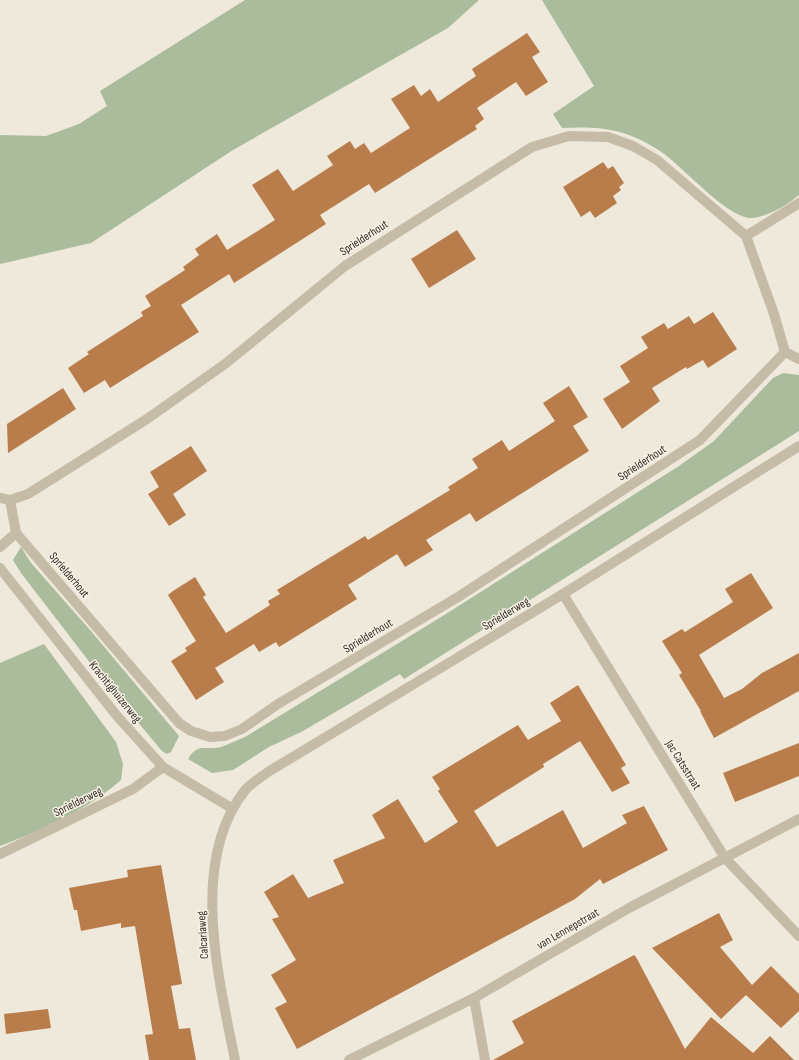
<svg xmlns="http://www.w3.org/2000/svg" width="799" height="1060" font-family="'Sofia Sans Condensed',sans-serif">
  <style>
    .green { fill: #aabc9b }
    .building { fill: #b97d4c }
    .lines { fill: none; stroke-linecap: round; stroke-linejoin: round }
    .street { stroke: #c5bba7; stroke-width: 10 }
    .labels { text-anchor: middle; dominant-baseline: central; stroke-width: 3; stroke-linejoin: round; paint-order: stroke }
    .street-label { font-size: 12px; fill: #322d27; stroke: #f7f2e5 }
  </style>
  <rect width="100%" height="100%" fill="#eee9da"/>
  <!-- green -->
  <g class="green">
    <polygon points="245,0 479,0 448,28 233,150 91,243 0,264 0,135 46,136 79,124 107,106 100,91"/>
    <path d="M542,0H799V195C787,205 769,216 753,218C728,220 682,165 660,151C627,129 600,126 562,128L553,114L594,86Z"/>
    <path d="M783,373L799,375V431L404,679L400,674L303,731L269,747L233,770L212,773L188,759C198,742 206,751 221,747C230,744 237,740 245,737L446,614L679,466L714,441L773,378Z"/>
    <polygon points="21,547 31,563 90,630 179,736 171,752 167,754 162,751 111,690 21,573 13,560"/>
    <path d="M44,644L116,742L123,764L121,780C87,810 42,830 0,846V663Z"/>
  </g>
  <!-- building -->
  <g class="building">
    <polygon points="527,33 540,52 532,57 548,82 526,96 516,82 477,108 484,119 475,126 477,129 375,193 369,184 320,215 326,224 234,283 229,274 181,305 199,332 110,388 105,380 84,393 68,368 89,354 87,352 143,316 141,312 151,306 145,296 185,270 183,267 199,255 195,249 217,234 227,250 275,220 252,185 278,169 293,191 333,165 327,156 350,141 355,149 364,143 371,153 410,128 391,99 414,85 421,96 430,89 438,102 476,76 472,69"/>
    <polygon points="603,162 608,169 613,166 624,183 619,187 621,190 613,196 617,203 595,218 590,211 581,217 563,187"/>
    <polygon points="457,230 476,259 429,288 411,259"/>
    <polygon points="713,312 737,349 708,368 703,360 687,369 686,367 652,388 660,401 622,429 603,399 630,382 620,366 648,348 641,337 664,323 668,329 689,316 694,324"/>
    <polygon points="569,386 588,417 573,426 589,451 476,522 470,513 426,540 433,550 405,567 397,554 348,585 357,599 279,647 276,642 259,652 254,644 215,668 224,682 196,700 171,661 187,651 185,648 196,641 168,595 173,591 195,577 206,595 203,597 226,633 270,605 268,601 280,594 277,590 365,536 368,540 450,490 448,487 478,468 472,459 502,440 509,451 555,421 543,403"/>
    <polygon points="63,388 76,409 8,453 7,424"/>
    <polygon points="191,446 207,471 173,494 186,515 169,526 148,494 159,487 150,472"/>
    <polygon points="751,573 773,608 699,655 724,698 742,689 762,673 799,653 799,691 714,738 700,711 701,711 679,675 682,673 662,641 682,629 685,632 733,602 725,589"/>
    <polygon points="578,685 626,765 621,768 630,783 612,792 580,741 543,764 544,767 474,811 497,847 563,810 583,848 627,823 622,815 644,806 668,850 603,884 600,879 575,899 297,1049 275,1008 287,1002 271,975 296,960 272,919 279,917 264,892 293,874 308,898 344,883 333,860 385,838 372,815 398,799 425,843 458,822 438,791 440,789 432,777 518,725 528,740 561,721 550,703"/>
    <polygon points="799,743 799,776 735,802 723,773"/>
    <polygon points="161,865 182,984 171,986 179,1029 190,1028 196,1060 149,1060 145,1035 153,1034 135,926 121,928 121,923 81,931 77,910 74,910 69,888 128,877 127,870"/>
    <polygon points="719,913 733,940 720,947 752,985 771,966 799,994 799,1011 781,1028 746,995 721,1019 652,948"/>
    <polygon points="634,955 636,957 685,1049 711,1017 753,1053 770,1036 794,1060 493,1060 524,1043 512,1021"/>
    <polygon points="48,1009 51,1028 6,1034 4,1014"/>
  </g>
  <g class="lines">
    <!-- street -->
    <g class="street">
      <polyline points="746,236 799,203"/>
      <polyline points="0,498 10,500 28,494 147,419 225,364 345,266 532,147 569,136 608,137 633,146 657,160 746,236 774,314 785,352 799,359"/>
      <polyline points="10,500 16,533 179,723 191,731 210,737 225,736 242,729 278,704 458,597 700,440 785,352"/>
      <polyline points="0,547 16,533"/>
      <polyline points="0,568 117,716 163,767 233,809"/>
      <polyline points="563,594 725,858 799,936"/>
      <polyline points="0,854 133,789 163,767"/>
      <polyline points="474,998 485,1060"/>
      <path d="M235,1060C219,979 188,860 246,789C252,783 261,777 268,772L563,594L799,446"/>
      <polyline points="349,1060 474,998 629,908 799,819"/>
    </g>
  </g>
  <g class="labels">
    <!-- street labels -->
    <g class="street-label">
      <text transform="translate(364 238) rotate(-33)">Sprielderhout</text>
      <text transform="translate(642 463) rotate(-33)">Sprielderhout</text>
      <text transform="translate(69 575) rotate(50)">Sprielderhout</text>
      <text transform="translate(506 614) rotate(-31)">Sprielderweg</text>
      <text transform="translate(368 636) rotate(-31)">Sprielderhout</text>
      <text transform="translate(115 692) rotate(51)">Krachtighuizerweg</text>
      <text transform="translate(683 765) rotate(58)">Jac Catsstraat</text>
      <text transform="translate(78 802) rotate(-26)">Sprielderweg</text>
      <text transform="translate(568 929) rotate(-30)">van Lennepstraat</text>
      <text transform="translate(203 935) rotate(-94)">Calcariaweg</text>
    </g>
  </g>
</svg>
